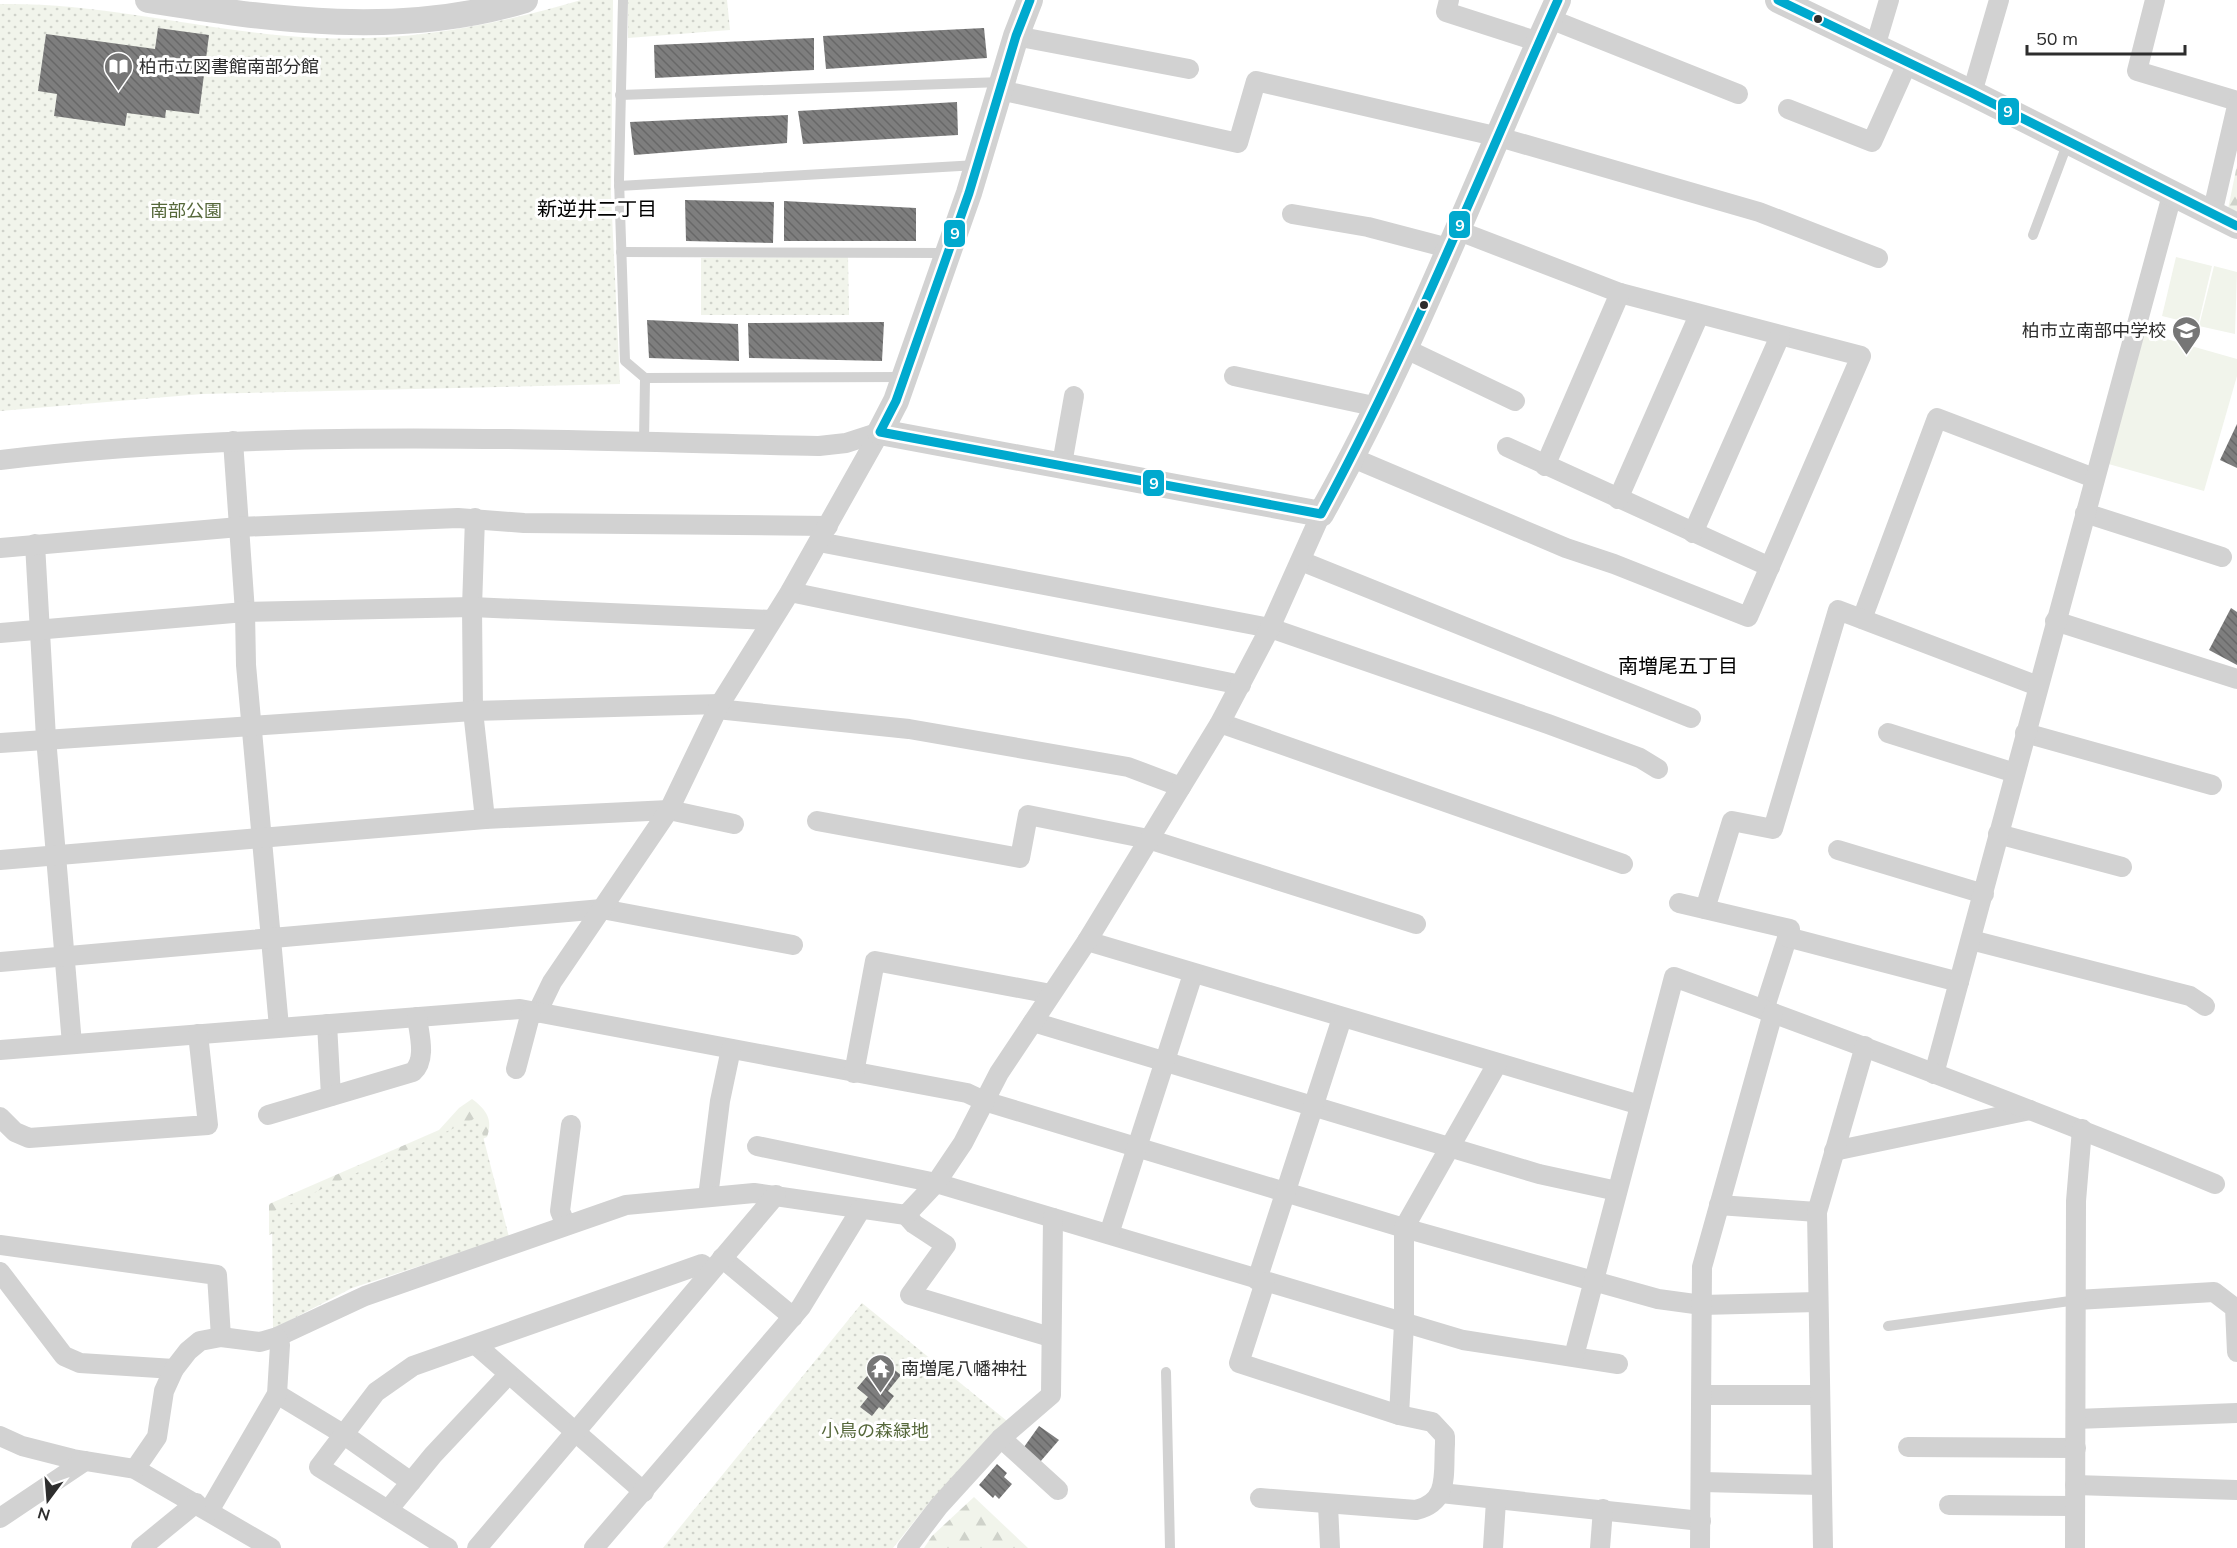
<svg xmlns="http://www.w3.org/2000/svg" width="2237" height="1548" font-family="Mulish,'Noto Sans JP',sans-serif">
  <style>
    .grass { fill: #f1f4eb }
    .forest { fill: url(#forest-firs) }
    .park { fill: url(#park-dots) }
    .building { fill: url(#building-back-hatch) }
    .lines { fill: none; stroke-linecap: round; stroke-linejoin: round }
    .service { stroke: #d2d2d2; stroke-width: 10 }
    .minor { stroke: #d2d2d2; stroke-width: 20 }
    .tertiary { stroke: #d2d2d2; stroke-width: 26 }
    .bus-1-casing { stroke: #fff; stroke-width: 14 }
    .bus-1 { stroke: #00a9ce; stroke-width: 9 }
    .bus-dot { fill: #2d2d2d; stroke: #fff; stroke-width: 2 }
    .labels { text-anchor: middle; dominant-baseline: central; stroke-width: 6; stroke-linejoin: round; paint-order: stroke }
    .poi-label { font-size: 18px; fill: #2d2d2d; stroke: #fff; text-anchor: start }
    .park-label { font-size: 18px; fill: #56683b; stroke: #fff }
    .neighbourhood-label { font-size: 20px; fill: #000; stroke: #fff }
    .line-badge { stroke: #fff; stroke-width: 2 }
    .badge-label { font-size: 16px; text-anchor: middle; font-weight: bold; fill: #fff }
  </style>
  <defs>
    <pattern id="forest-firs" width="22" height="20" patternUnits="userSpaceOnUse" patternTransform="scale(1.5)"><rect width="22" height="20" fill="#f1f4eb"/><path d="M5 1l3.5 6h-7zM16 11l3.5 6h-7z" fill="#cfd2ca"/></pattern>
    <pattern id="park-dots" width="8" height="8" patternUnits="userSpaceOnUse" patternTransform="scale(1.5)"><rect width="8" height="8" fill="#f1f4eb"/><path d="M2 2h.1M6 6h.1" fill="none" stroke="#cfd2ca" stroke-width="1.8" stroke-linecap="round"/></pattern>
    <pattern id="building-back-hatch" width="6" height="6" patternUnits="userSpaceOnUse" patternTransform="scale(1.5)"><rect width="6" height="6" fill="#7e7e7e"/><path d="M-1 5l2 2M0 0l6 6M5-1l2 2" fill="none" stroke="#686868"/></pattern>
  </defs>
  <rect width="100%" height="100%" fill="#fff"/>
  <!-- grass -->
  <g class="grass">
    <polygon points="2176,257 2212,266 2198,325 2162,316"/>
    <polygon points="2214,266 2237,272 2235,334 2199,326"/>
    <polygon points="2142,332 2237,359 2237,376 2204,491 2105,463"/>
  </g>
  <!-- forest -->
  <g class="forest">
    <polygon points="2237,165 2237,213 2228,209"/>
    <path d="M472,1099C487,1110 493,1120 487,1137L269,1235V1204L439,1130L459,1108Z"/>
    <polygon points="974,1497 1028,1548 924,1548 932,1536"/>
  </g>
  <!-- park -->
  <g class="park">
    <path d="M581,0H613L611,194L620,384L202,394L0,411V4C108,2 214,34 321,38C411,42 495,25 581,0Z"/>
    <polygon points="628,0 727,0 730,30 628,38"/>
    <polygon points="848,257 849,315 701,315 701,258"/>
    <polygon points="478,1117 509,1237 352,1288 273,1329 272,1212"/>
    <polygon points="862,1303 1007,1421 932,1499 893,1548 663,1548"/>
  </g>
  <!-- building -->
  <g class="building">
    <polygon points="158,28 209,35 199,114 166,110 165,118 127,113 125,126 54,116 57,94 38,91 46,34 155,49"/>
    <polygon points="984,28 987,58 826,69 823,36"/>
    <polygon points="814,38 814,70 655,78 654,45"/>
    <polygon points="957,102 958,135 803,144 798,111"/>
    <polygon points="788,115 787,143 634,155 630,122"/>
    <polygon points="685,200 774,202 773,243 686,241"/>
    <polygon points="784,201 916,208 916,241 784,241"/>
    <polygon points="647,320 738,324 739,361 649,358"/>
    <polygon points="884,322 882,361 749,358 748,323"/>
    <polygon points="2237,424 2237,468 2220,460"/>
    <polygon points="2231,608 2237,612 2237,665 2209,650"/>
    <polygon points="887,1364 901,1375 888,1391 894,1396 883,1410 879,1407 872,1416 860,1407 868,1397 857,1388 868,1375 874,1380"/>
    <polygon points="1039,1426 1059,1440 1040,1462 1024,1447"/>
    <polygon points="997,1464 1007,1473 1004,1477 1012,1484 999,1499 995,1495 993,1498 979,1485"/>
  </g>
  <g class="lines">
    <!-- service -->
    <g class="service">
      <polyline points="623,0 619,180 625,361 645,378 903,377"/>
      <polyline points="620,95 1002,82"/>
      <polyline points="619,186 977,165"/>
      <polyline points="2033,235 2068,142"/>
      <polyline points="621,252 947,253"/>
      <polyline points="644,442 645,378"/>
      <polyline points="1888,1326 2077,1300"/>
      <polyline points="1166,1372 1170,1548"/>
    </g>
    <!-- minor -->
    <g class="minor">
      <polyline points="1449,0 1446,12 1539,42"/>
      <polyline points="2155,0 2137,71 2237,101"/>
      <polyline points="1550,19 1738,94"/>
      <polyline points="1016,36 1189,69"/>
      <polyline points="1875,47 1889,0"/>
      <polyline points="1000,90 1238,143 1256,81 1499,137 1759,212 1878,258"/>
      <polyline points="1972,93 1999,0"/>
      <polyline points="1788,109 1872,142 1907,64"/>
      <polyline points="1292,214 1368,227 1452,249"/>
      <polyline points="2212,214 2237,106"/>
      <polyline points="1406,349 1515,401"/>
      <polyline points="1234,376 1378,407"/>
      <polyline points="233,441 245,612 246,665 279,1027"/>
      <polyline points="1507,447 1770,567"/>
      <polyline points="1353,458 1566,548 1614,564 1748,617 1861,356 1620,293 1459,231"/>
      <path d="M0,460C271,427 547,440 819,446L846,443L880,432"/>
      <polyline points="1062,464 1074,396"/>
      <polyline points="1545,466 1620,293"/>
      <polyline points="1618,499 1699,315"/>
      <polyline points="2085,513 2222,557"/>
      <polyline points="475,518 472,607 473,711 485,819"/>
      <polyline points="1693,533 1780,336"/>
      <polyline points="819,542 1270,628 1548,724 1640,758 1658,769"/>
      <polyline points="35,544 46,738 72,1044"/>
      <polyline points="0,548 239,527 458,518 524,523 828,526"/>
      <polyline points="1301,561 1691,718"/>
      <polyline points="790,592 1241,685"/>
      <polyline points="1862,619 1937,418 2094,478"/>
      <polyline points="2055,621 2237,679"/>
      <polyline points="0,633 245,612 472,607 772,620"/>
      <polyline points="717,709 909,729 1128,767 1181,787"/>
      <polyline points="1220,723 1623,864"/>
      <polyline points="1888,733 2015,773"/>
      <polyline points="2025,733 2212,785"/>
      <polyline points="0,743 473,711 720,704"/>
      <polyline points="817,821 1020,858 1028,815 1148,839 1416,924"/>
      <polyline points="1998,834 2122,867"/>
      <polyline points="1838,850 1984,894"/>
      <polyline points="0,860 485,819 669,810 734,824"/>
      <polyline points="1679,903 1790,929 1764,1010"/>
      <polyline points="1705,909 1732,821 1773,829 1838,610 2038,686"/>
      <polyline points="1787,937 1959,982"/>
      <polyline points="1971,940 2190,996 2205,1006"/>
      <polyline points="1087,941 1640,1105"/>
      <polyline points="0,962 602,909 793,945"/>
      <polyline points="537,1013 552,982 669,810 720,704 790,592 880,432"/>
      <polyline points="1033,1022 1539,1174 1617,1191"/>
      <polyline points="327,1024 331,1096"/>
      <polyline points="0,1050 520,1009 967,1093 984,1101 1404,1228 1658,1299 1702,1305 1817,1302"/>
      <polyline points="516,1069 531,1012"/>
      <polyline points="854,1073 875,961 1051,994"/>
      <polyline points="1934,1074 2172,195"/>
      <path d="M268,1115L413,1072C427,1059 419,1034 417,1017"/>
      <polyline points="0,1117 15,1132 29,1138 208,1125 198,1034"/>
      <polyline points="757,1146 936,1183 1463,1340 1618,1364"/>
      <polyline points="1834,1151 2030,1110"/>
      <polyline points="708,1197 720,1101 731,1049"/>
      <polyline points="1719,1205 1817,1212"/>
      <polyline points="906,1215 914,1224 946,1245 910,1295 1050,1337"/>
      <polyline points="566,1225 560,1211 571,1125"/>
      <polyline points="1109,1234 1193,974"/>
      <polyline points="0,1245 217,1275 221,1337"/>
      <polyline points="722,1258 793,1317"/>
      <polyline points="0,1272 64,1356 80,1363 174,1369"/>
      <polyline points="1257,1280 1342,1018"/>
      <polyline points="2077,1300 2214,1292 2235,1308 2237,1352"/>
      <polyline points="476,1345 644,1492"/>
      <path d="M1574,1356L1674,977C1856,1043 2036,1110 2215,1184"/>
      <polyline points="277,1394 343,1434 411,1482"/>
      <polyline points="1702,1395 1819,1395"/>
      <polyline points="1399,1415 1404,1324 1404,1228 1497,1064"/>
      <polyline points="2076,1419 2237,1413"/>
      <polyline points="0,1436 22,1446 73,1459 135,1469 271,1548"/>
      <polyline points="1001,1438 1058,1490"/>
      <polyline points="1908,1447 2076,1448"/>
      <polyline points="135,1469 157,1437 164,1391 174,1369 188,1351 200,1341 221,1337 260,1342 277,1337 365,1296 626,1205 754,1193 906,1215 936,1183 963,1143 999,1073 1087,941 1220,723 1270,628 1321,514"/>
      <polyline points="1703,1482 1821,1485"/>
      <polyline points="2075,1485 2237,1490"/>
      <polyline points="1441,1493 1701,1521"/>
      <path d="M1260,1498L1416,1510C1450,1502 1443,1473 1445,1444V1436L1432,1422L1399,1415L1239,1363L1265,1282"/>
      <polyline points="1328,1505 1330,1548"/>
      <polyline points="1949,1505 2075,1506"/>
      <polyline points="388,1510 433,1455 508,1375"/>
      <polyline points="209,1511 277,1394 280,1345 277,1337"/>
      <polyline points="0,1518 85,1461"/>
      <polyline points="141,1548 196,1503"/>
      <polyline points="448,1548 319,1467 376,1392 413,1366 702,1264 710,1271"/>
      <polyline points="477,1548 776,1195"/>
      <polyline points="594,1548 801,1307 861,1209"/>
      <polyline points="907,1548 939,1506 1001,1438 1051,1395 1053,1218"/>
      <polyline points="1493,1548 1496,1501"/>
      <polyline points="1600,1548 1603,1509"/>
      <polyline points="1700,1548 1702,1267 1773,1013"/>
      <polyline points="1823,1548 1817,1212 1865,1046"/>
      <polyline points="2075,1548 2076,1201 2082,1129"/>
    </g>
    <!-- tertiary -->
    <g class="tertiary">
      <path d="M148,0C273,20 402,38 525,0"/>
      <path d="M1030,0L1016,36L969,193L896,401L880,432L1321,514C1414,349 1479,172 1558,0"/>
      <polyline points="1778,0 1972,93 2237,226"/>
    </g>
    <defs>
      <g id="bus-1">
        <path d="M1030,0L1016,36L969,193L896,401L880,432L1321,514C1411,348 1481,172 1558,0"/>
        <polyline points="1778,0 1972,93 2237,226"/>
      </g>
    </defs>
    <!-- bus-1 casing -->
    <use href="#bus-1" class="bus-1-casing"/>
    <!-- bus-1 -->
    <use href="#bus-1" class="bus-1"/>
  </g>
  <!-- icons -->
  <defs>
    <symbol id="library-pin" viewBox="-11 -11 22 30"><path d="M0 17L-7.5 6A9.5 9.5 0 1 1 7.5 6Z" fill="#767676" stroke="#fff"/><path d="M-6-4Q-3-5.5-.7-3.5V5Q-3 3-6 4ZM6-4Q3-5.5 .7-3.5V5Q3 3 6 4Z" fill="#fff"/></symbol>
    <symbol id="school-pin" viewBox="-11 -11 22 30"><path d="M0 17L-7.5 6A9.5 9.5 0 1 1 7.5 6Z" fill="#767676" stroke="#fff"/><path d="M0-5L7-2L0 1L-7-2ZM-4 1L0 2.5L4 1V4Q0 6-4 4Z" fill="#fff"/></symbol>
    <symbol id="temple-pin" viewBox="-11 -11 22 30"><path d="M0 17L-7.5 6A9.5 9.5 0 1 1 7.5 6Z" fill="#767676" stroke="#fff"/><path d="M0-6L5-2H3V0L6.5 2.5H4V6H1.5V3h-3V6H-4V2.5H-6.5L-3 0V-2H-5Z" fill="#fff"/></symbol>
  </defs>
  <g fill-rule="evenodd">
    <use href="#library-pin" x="102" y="50" width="33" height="45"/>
    <use href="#school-pin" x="2170" y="314" width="33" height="45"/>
    <use href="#temple-pin" x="864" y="1352" width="33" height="45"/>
  </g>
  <!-- markers -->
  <g class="bus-dot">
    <circle cx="1818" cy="19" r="5"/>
    <circle cx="1424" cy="305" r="5"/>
  </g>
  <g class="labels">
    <!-- poi labels -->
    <g class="poi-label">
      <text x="139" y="66">柏市立図書館南部分館</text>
      <text x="2166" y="330" text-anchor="end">柏市立南部中学校</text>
      <text x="901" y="1368">南増尾八幡神社</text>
    </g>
    <!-- park labels -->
    <g class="park-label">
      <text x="186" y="210">南部公園</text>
      <text x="875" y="1430">小鳥の森緑地</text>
    </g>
    <!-- neighbourhood labels -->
    <g class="neighbourhood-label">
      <text x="597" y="208">新逆井二丁目</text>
      <text x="1678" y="665">南増尾五丁目</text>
    </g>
  </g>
  <g class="line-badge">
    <rect x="1997" y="97" width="23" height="29" rx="6" fill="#00a9ce"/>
    <rect x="1448" y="210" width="23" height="29" rx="6" fill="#00a9ce"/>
    <rect x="943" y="219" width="23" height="29" rx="6" fill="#00a9ce"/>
    <rect x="1142" y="469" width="23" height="28" rx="6" fill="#00a9ce"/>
  </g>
  <g class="badge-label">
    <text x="2008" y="117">9</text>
    <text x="1460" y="231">9</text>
    <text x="955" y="239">9</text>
    <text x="1154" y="489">9</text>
  </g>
  <!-- north arrow -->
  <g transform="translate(48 1500) rotate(196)" stroke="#ffffff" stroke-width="4.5" paint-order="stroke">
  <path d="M0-4.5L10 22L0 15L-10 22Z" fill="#2d2d2d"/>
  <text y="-9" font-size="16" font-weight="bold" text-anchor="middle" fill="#2d2d2d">N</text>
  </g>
  <!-- scale -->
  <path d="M2027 45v9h158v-9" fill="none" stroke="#2d2d2d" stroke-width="3"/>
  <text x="2036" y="45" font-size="18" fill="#2d2d2d" stroke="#ffffff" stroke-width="4.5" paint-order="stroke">50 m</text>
</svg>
